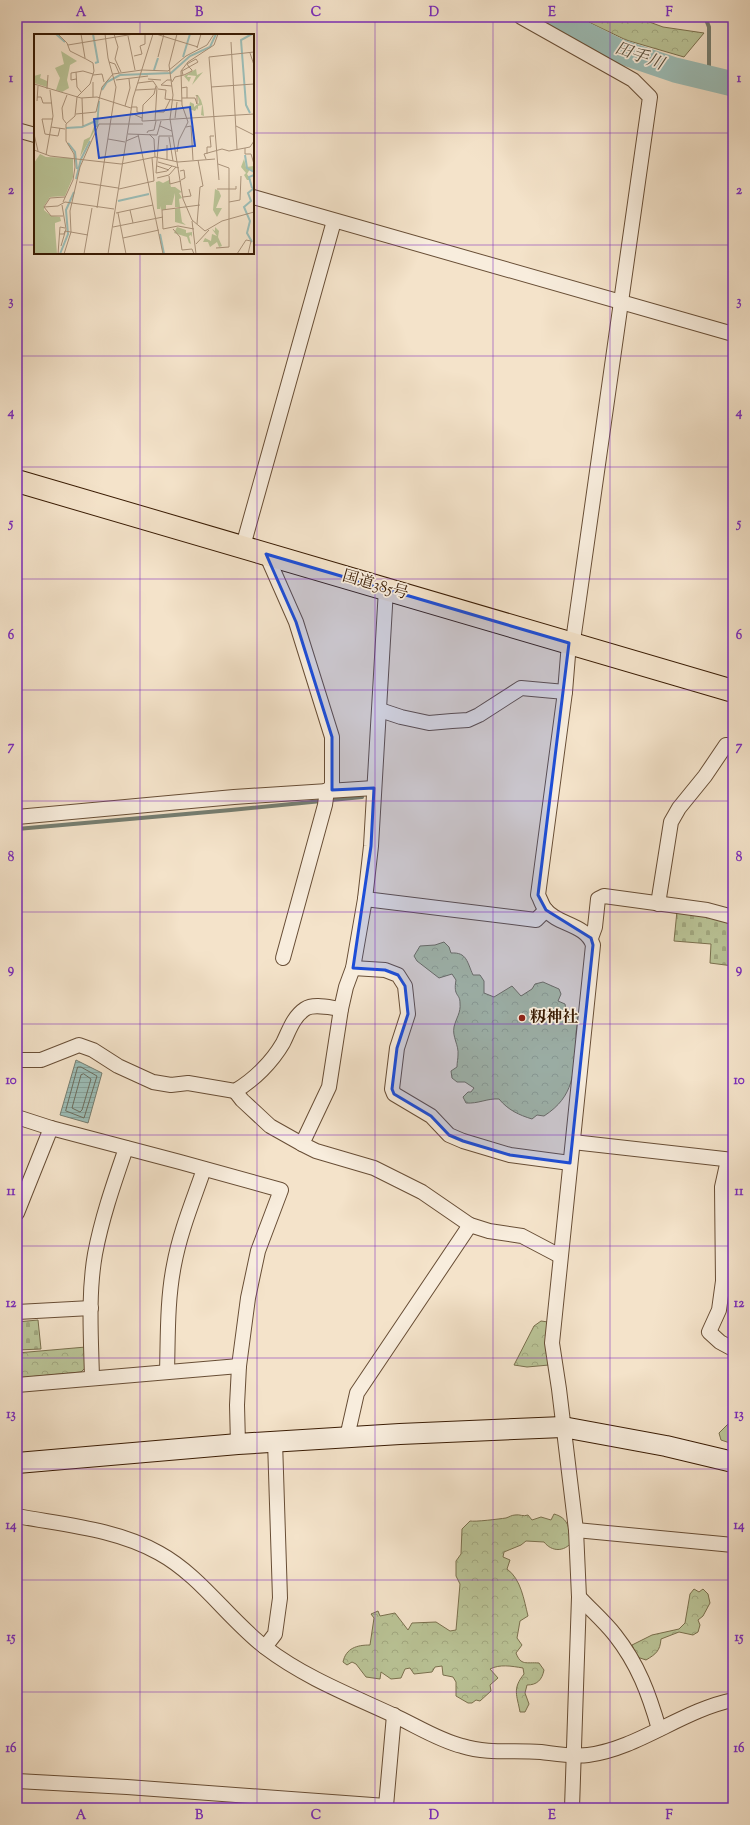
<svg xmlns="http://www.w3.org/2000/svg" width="750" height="1825" font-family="'Sorts Mill Goudy','Noto Serif JP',serif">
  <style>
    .forest { fill: url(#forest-crowns); stroke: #7a704e }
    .cemetery { fill: url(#cemetery-stones); stroke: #7a704e }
    .water { fill: url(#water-rules); stroke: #757d70 }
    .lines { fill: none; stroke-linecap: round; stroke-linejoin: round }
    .shore { stroke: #6b6d5e; stroke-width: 1 }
    .stream { stroke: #757d70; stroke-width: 4 }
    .river { stroke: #9cbeb8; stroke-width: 25 }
    .street-casing { stroke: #684e36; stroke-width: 16 }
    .secondary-casing { stroke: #3a1c04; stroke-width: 22 }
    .highway-casing { stroke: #3a1c04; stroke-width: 24 }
    .street { stroke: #f8eddd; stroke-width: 14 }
    .secondary { stroke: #f8eddd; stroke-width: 20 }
    .highway { stroke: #f4e3ca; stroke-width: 22 }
    .marked { fill: #1d4ed8; fill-opacity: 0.2; stroke: #1d4ed8; stroke-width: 3; stroke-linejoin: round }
    .grid { fill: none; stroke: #7b2cbf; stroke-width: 1; stroke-opacity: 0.55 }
    .poi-dot { fill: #8f2418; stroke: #f8eddd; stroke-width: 1.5 }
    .labels { text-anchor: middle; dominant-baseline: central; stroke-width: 3.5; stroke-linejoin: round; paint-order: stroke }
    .street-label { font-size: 16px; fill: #3a1c04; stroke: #f8eddd }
    .poi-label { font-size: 16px; font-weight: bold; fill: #3a1c04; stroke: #f8eddd; text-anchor: start }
    .water-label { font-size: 17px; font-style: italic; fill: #574d3a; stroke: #f8eddd }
    .inset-river { fill: none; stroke: #9cbeb8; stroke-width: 2 }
    .inset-road { fill: none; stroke: #aa937b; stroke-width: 1 }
    .view { fill: #1d4ed8; fill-opacity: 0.15; stroke: #1d4ed8; stroke-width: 2 }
    .inset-edge { fill: none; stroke: #3a1c04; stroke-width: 2 }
    .neatline { fill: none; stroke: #7b2cbf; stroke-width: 1.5 }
    .grid-label { font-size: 13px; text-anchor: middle; font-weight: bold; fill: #7b2cbf }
  </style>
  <defs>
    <pattern id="forest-crowns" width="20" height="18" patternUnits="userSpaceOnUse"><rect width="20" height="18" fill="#bac497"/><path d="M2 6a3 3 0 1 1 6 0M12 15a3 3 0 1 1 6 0" fill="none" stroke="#a1a880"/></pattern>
    <pattern id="cemetery-stones" width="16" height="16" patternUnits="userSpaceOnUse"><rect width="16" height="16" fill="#bac497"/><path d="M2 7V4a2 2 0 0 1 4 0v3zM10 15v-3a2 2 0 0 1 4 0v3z" fill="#a1a880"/></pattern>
    <pattern id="water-rules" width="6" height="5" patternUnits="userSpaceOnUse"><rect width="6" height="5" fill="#9cbeb8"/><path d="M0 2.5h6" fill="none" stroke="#87a39d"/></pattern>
  </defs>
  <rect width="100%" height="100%" fill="#f4e3ca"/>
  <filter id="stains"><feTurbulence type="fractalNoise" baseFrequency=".005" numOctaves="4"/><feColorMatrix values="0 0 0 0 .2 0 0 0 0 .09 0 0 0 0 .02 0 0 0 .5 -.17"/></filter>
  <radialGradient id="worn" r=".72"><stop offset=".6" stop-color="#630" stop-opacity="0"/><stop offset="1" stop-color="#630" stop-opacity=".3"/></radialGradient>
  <!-- forest -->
  <g class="forest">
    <polygon points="578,17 636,17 663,27 704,33 684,57 626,40"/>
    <path d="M444,942L449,947L451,953C467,952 467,962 473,975H480L484,981V993L494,997L512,986L521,996L532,989L535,984L543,982L559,989L561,994L558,1001L565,1004L566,1010L578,1015C579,1024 574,1032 577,1040C573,1073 575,1096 544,1116L537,1115L532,1119C519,1115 508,1110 499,1099C488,1098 478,1104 466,1103L463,1097L468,1092H471L474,1088L465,1082H457L452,1078L451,1071L457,1067C457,1062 458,1059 458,1055C459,1045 452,1037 454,1027C456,1018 461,1013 460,1003C460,993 453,997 456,980L452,974L439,978L417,961L414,956L420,946L435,945Z"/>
    <polygon points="541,1321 548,1322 549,1365 527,1367 514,1365 534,1326"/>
    <polygon points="86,1347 87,1366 81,1372 17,1378 17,1353"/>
    <polygon points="733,1392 733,1444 721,1440 719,1433 729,1423 730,1395"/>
    <path d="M554,1514C569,1518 569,1529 572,1542C564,1552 552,1552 544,1542L526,1541L521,1545L504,1552L503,1557L510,1560L507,1569C521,1579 524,1600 528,1616L520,1621L517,1638L522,1645L516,1653C521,1666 526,1662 539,1663L544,1670C542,1680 537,1685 527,1685L525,1693L529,1704L525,1712H520C517,1695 512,1689 524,1674L523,1668C511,1666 500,1664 490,1669L498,1678L490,1685L491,1691L480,1701L476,1700L472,1703H468L456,1696V1682L453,1677L443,1675L442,1666L435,1667L432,1672L414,1674L410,1668L405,1669L401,1678L391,1679L381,1672L380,1679L366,1677L356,1664L352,1662L347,1665L343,1662C346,1648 357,1645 370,1645L374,1618L371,1614L378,1611L380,1616L395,1613L408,1630L412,1623L436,1622L450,1631L456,1630L460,1584L456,1576V1561L461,1554L462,1529L470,1521C475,1522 499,1519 506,1518C509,1517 512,1515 515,1515C520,1514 523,1517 528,1515L532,1520L541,1517L551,1520Z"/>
    <path d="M694,1589L699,1592L703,1589L708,1594L710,1603L703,1616L698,1620L700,1625L698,1632L693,1635L679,1632L661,1639C660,1651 656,1654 646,1660L637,1657L632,1645L652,1635L679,1629L685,1623L690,1594Z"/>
  </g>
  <!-- cemetery -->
  <g class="cemetery">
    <polygon points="677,911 714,916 733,923 733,966 710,963 711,944 674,941"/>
    <polygon points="38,1320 41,1349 17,1350 17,1322"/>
  </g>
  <!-- water -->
  <polygon class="water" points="76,1060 102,1073 88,1123 60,1115"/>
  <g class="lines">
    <!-- shore -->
    <g class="shore">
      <polygon points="78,1067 81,1067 97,1076 84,1118 66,1111"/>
      <polygon points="84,1074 91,1079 82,1110 80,1112 72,1108 81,1075"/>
    </g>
    <!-- stream -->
    <g class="stream">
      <polyline points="705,17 709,27 709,79"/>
      <polyline points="17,829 231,810 362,797"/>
    </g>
    <!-- river -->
    <polyline class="river" points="550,17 616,50 675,70 733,84"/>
    <defs>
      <g id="street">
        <path d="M521,17L633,80L650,97L574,634L569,643L565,692L538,895C541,900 542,906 546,910C558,925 586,924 593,945L552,1343L559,1389L576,1530L579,1597L572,1808"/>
        <polyline points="17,130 35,135"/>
        <polyline points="253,197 733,334"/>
        <polyline points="243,546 334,221"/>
        <polyline points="266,554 296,622 332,737 332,790"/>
        <polyline points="386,589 371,846 365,899 353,968 346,987 341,1009 329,1087 302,1144 316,1151 374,1168 422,1192 470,1225 489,1231 522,1236 560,1256"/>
        <polyline points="380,710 401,717 429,723 452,721 468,720 479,715 521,688 565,692"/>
        <polyline points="17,817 234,797 374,788"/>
        <polyline points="365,899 536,920 546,910"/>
        <polyline points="658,904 671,822 679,808 705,776 726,745 733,745"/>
        <polyline points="591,938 595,927 598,899 604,896 707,910 733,917"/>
        <polyline points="283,958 325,805 327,790"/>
        <polyline points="353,968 385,970 398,975 405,986 408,1014 397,1048 392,1089 394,1094 431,1116 449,1135 463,1141 510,1155 570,1163"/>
        <path d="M17,1060H41L79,1045L93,1050L118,1066L153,1082L171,1085L188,1083L235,1091C254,1080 272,1062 283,1043C289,1031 293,1017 305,1009C314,1003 331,1008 341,1009"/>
        <polyline points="235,1091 242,1100 270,1126 302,1144"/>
        <polyline points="17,1117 51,1128 180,1162 281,1190 258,1251 248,1298 239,1366 237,1405 238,1444"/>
        <polyline points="573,1142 733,1160"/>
        <polyline points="728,1160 722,1187 723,1281 719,1310 709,1332 720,1342 733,1349"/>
        <polyline points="17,1213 51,1128"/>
        <polyline points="17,1312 91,1308"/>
        <path d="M167,1372C168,1337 167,1300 174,1265C180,1232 193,1201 204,1169"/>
        <path d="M92,1378C91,1337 88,1294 95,1254C102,1217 114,1183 126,1148"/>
        <polyline points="17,1385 239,1366"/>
        <polyline points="347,1437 357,1393 470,1225"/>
        <path d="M17,1516C65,1525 116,1529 159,1553C201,1576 228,1619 266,1648C304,1677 350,1695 393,1715C415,1725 438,1740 462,1746C488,1754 514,1750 541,1752C557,1754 572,1757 588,1755C637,1749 683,1710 733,1700"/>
        <polyline points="576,1530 733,1545"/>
        <path d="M579,1597C591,1610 604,1621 615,1635C638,1664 649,1694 659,1729"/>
        <polyline points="265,1647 275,1634 280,1598 275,1441"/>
        <polyline points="17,1781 127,1787 386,1806 394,1715"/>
      </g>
      <polyline id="secondary" points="17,1463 238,1444 400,1434 563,1427 666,1446 733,1462"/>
      <polyline id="highway" points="17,481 733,691"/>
    </defs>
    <!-- street casing -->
    <use href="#street" class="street-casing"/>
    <!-- secondary casing -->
    <use href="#secondary" class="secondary-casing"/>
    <!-- highway casing -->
    <use href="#highway" class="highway-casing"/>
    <!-- street -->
    <use href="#street" class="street"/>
    <!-- secondary -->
    <use href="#secondary" class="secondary"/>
    <!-- highway -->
    <use href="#highway" class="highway"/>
  </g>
  <!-- marked area -->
  <path class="marked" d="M266,554L569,643L538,895L546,910L591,938L593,945L570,1163L510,1155L463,1141L449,1135L431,1116L394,1094L392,1089L397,1048L408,1014L405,986L398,975L385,970L353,968L371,846L374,788L332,790V737L296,622Z"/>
  <!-- grid -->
  <path class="grid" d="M140,17V35M257,17V1808M375,17V1808M493,17V1808M610,17V1808M17,133H35M253,133H733M17,245H35M253,245H733M140,253V1808M17,356H733M17,467H733M17,579H733M17,690H733M17,801H733M17,912H733M17,1024H733M17,1135H733M17,1246H733M17,1358H733M17,1469H733M17,1580H733M17,1692H733"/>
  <!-- markers -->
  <circle class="poi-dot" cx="522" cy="1018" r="4"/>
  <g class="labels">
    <!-- street labels -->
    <g class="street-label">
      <text transform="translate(375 586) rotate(16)">国道385号</text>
    </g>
    <!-- poi labels -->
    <g class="poi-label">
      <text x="530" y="1018">籾神社</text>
    </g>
    <!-- water labels -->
    <g class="water-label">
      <text transform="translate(639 57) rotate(20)">田手川</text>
    </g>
  </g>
  <!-- overview -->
  <g transform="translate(34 34)">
    <rect width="220" height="220" fill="#f4e3ca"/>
    <path d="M27,17L43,27L36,31L33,46L35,54L28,58L22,56L26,44L21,34L30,30ZM162,35L163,41L169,38L158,51L162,42L154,41L153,43H157L155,48L150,42ZM7,40L6,44L13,47V53L0,49V42ZM161,61H164L167,66L169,73L170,82L167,81L168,71L164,72V76L163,74L161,77L155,75L156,68L160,70V73L165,69L164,63ZM62,87L63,88L61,96L46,123L50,106L56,103ZM6,120L12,123L39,124V143L31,162L16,163L10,172V176L17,182L26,183L27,187L21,189V193L23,220H0V129ZM210,125L212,133L220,132V138L216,135L213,140L217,146H213L210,141L212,139L207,133ZM135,146L137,153H141L148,158L145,159L148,164L145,165L146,173H141V159L138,171H132V175L127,176L126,172V175H123L122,148L125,147L129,149ZM181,155L185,157L187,162L182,174H188L183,183L179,176ZM146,174L148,188L152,191L141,188V175ZM143,193L152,196V199L158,198V203L157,201L155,202L157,210L155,209L153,203L140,199ZM181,193L185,197L184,203L188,212L185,213L183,208L176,213L174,208H169L171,204L177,207L178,200L183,202L178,195L181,197Z" fill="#bac497"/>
    <path class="inset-river" d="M22,0L31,8M59,0L64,28L61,29M149,23L156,0M120,36L124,24M68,56L73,48L86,41L137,39L156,22L176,13L182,0M216,79L212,71L207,6L218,0M63,93L65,67M32,94L48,93L64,86M34,109L41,118L43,135M211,121L213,134L220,138M42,145L47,125L56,107M218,154L215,143L220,141M84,167L115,160M126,200L130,220M218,208L213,199L216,187L210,173L217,167L214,159L220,154M26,220L34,200L32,176L40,158"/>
    <path class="inset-road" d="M24,0L33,9L36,17L52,25M47,0L51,24M80,0L84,13L81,25L87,38M122,0L164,13M143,0L135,31L139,61L136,85L149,165L158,186M94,2L101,36M197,8L203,115M34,11L100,0M163,14L167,0M216,19L220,31M100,22L108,20L106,12L111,10V0M124,23L130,0M75,28L81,30L85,39M42,38L43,53L47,58M59,41L68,40L70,48M42,45L37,46V39L49,37L59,40M114,45L127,46M82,46L114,42M59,48V63M138,48L141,43L150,41L158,37V36L155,33L153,30L162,25L164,28L155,33L148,37L149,41M104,49L119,47L123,53L121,87M0,50L47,64L63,63L97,74M138,52L127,51L133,46H138M177,53L220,50M147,54L153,53V64M13,55L14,41M124,55L132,56L131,65L148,67M102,56L121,55M3,63H7L9,69H18M48,64L49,92M148,64H161M161,64L163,70V61M3,67L4,52M91,72L96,54L95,45M98,73H103V78L108,79M121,78H130L136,66M97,79L108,84M42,80L62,78L68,53L79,40L108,36L134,37L152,22L173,11L180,0M141,84L143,68M19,85H8L11,100L24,102L26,94M110,87L220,80M110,87H108L109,71L120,60L122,52M32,89L29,85L28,74L33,61M126,92L138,97M202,92L220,101M17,93L31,95M152,93L157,92L159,126M113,99L114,97L120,96L122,87M0,100L4,117M94,100L123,101L127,87M104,100L129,220M115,100L120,105L121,123M135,103L139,127M74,105L91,108M92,107L104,102M133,111V126M211,114V120H217L220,130M0,116L16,122L87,130L121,123L144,128L181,125M143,118L145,106L154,88L148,71L147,37L154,28L180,11L184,0M173,120V113H177L176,102H180M12,121L19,82L16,56M172,125L170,120L188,115L195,117L211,114L216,113L220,107M124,128L145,134M123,132L135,136M138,132L133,137L122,139L125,102H139M146,137L150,136L151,144L147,146M135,142L136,150L147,147M123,144L135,141L142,133M185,146L175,23L220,18M45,148L84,154M85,155L120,147L118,124M183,155H202V152M149,163L157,162L155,155M29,168L39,146L41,133L40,120L32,107V90L41,82L43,63L56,50L60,37L59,29L52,25M195,168L206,166L207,142M10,173L24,172L31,168L80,175M63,174L82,53L74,24L71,0M96,176L99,189M82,179L119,171M84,179L92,220M29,182H17L10,173L16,164L31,163M158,186L171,197L188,187L220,178M158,187L162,220M163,190L166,153L169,152L164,126M79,193L129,183M139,195L146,203L148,216L158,215L160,220M160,195L144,192L129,195L128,176L166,171M26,200H30L31,197L54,201M89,204L125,196M162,210L175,196M27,212L32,195L28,171M182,214L195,213V134L184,130M24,220L26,193L31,194M30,220L37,198L36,177L46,133L65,90H109M50,220L58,174M74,220L99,64L119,0M132,220H148M203,220L212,206L217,207L214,220"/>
    <path class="view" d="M156,73L161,112L65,124L60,85Z"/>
    <rect width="220" height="220" class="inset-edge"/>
  </g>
  <!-- margin -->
  <rect width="750" height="1825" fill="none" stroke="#f4e3ca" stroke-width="44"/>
  <rect x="22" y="22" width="706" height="1781" class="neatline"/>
  <g class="grid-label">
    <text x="81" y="16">A</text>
    <text x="199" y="16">B</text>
    <text x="316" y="16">C</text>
    <text x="434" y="16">D</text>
    <text x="552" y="16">E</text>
    <text x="669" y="16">F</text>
    <text x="11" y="82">1</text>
    <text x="739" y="82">1</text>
    <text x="11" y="194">2</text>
    <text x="739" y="194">2</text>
    <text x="11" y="305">3</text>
    <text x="739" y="305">3</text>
    <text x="11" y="416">4</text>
    <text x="739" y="416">4</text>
    <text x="11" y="527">5</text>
    <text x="739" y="527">5</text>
    <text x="11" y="639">6</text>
    <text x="739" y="639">6</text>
    <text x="11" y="750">7</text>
    <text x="739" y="750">7</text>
    <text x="11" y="861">8</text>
    <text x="739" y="861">8</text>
    <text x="11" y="973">9</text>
    <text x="739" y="973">9</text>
    <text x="11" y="1084">10</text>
    <text x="739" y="1084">10</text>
    <text x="11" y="1195">11</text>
    <text x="739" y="1195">11</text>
    <text x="11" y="1307">12</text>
    <text x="739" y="1307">12</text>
    <text x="11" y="1418">13</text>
    <text x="739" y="1418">13</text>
    <text x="11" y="1529">14</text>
    <text x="739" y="1529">14</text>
    <text x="11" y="1641">15</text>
    <text x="739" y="1641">15</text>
    <text x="11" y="1752">16</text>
    <text x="739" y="1752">16</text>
    <text x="81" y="1819">A</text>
    <text x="199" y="1819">B</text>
    <text x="316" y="1819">C</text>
    <text x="434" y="1819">D</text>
    <text x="552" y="1819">E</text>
    <text x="669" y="1819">F</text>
  </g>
  <rect width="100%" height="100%" filter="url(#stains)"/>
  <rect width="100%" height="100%" fill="url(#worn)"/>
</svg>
